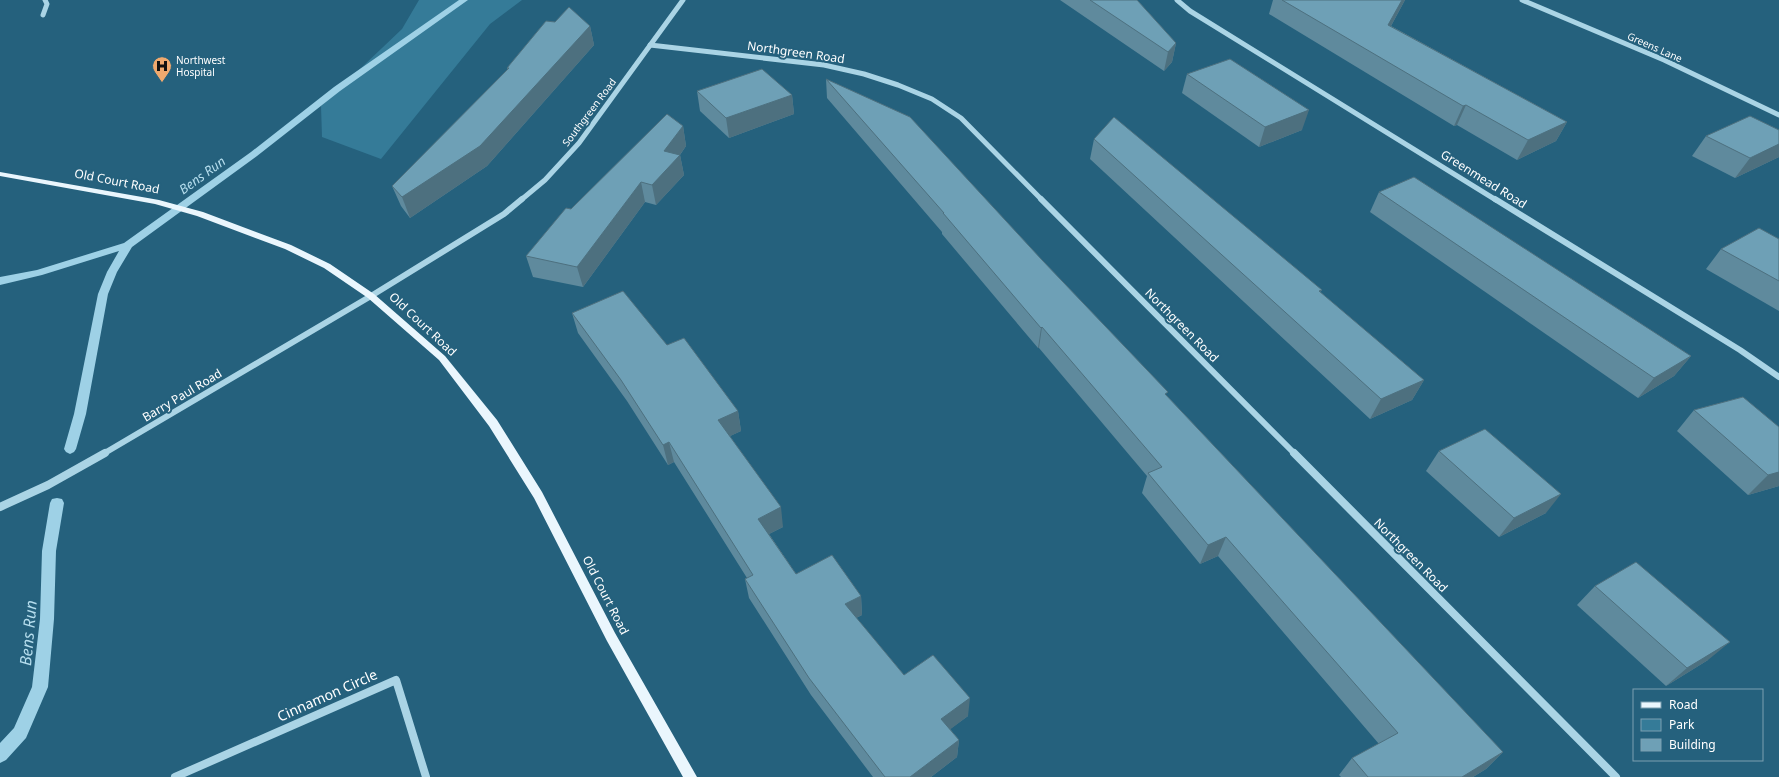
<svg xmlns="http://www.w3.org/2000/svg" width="1779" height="777" font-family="'Noto Sans',sans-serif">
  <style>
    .green { fill: #357b98 }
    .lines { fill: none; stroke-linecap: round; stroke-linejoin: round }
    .stream { fill: #9ed1e6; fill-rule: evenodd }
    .minor-far2 { stroke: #aad4e5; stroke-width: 5 }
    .minor-far1 { stroke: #aad4e5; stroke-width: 6 }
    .minor { stroke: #aad4e5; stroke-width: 8 }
    .major { fill: #eaf6fd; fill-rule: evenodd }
    .wall { fill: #5f8a9d }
    .shaded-wall { fill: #4d707f }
    .building { fill: #6ea0b6; stroke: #4d707f }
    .labels { text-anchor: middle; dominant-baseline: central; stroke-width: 4; stroke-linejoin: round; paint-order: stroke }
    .far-street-label { font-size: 10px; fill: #fff; stroke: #25617d }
    .far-poi-label { font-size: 10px; fill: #fff; stroke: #25617d; text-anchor: start }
    .street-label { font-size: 12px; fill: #fff; stroke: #25617d }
    .water-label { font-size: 13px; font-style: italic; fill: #b5dded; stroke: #25617d }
    .near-street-label { font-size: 14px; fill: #fff; stroke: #25617d }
    .near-water-label { font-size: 16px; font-style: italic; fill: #b5dded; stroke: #25617d }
  </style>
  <rect width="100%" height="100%" fill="#25617d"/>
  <!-- green -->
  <polygon class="green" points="419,0 522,0 490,24 381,159 322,137 321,106 402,29"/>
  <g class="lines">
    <!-- stream -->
    <g class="stream">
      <polygon points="459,0 468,0 340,91 257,156 132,247 117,272 108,294 86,414 76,449 74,452 70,454 66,452 64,449 74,414 98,294 107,272 119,251 42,275 0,285 0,277 37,270 124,243 251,152 334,87"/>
      <polygon points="57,498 62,499 64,503 56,551 54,619 48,687 26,738 6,760 0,763 0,743 14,728 32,687 40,619 42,551 50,503 52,499"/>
    </g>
    <!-- minor-far2 -->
    <g class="minor-far2">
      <polyline points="1177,0 1190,11 1496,200"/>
      <polyline points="1522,0 1664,60 1779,115"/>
      <polyline points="43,15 47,4 45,0"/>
      <polyline points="650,45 824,65 864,74 898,85 932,99 961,118 1042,200"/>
      <polyline points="521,200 545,180 579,143 683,0"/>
    </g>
    <!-- minor-far1 -->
    <g class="minor-far1">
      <polyline points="1041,199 1295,454"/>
      <polyline points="1495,199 1740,350 1779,377"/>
      <polyline points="103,454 371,296 504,214 522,199"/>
    </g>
    <!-- minor -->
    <g class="minor">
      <polyline points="1294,453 1616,777"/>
      <polyline points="0,507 48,485 105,453"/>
      <polyline points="175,777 396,680 426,777"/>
    </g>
    <!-- major -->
    <polygon class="major" points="0,172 159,200 203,212 291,245 330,264 374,294 445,356 497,420 542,492 615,633 697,777 683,777 607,641 534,498 489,426 439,360 368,298 324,268 285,249 197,216 155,204 0,176"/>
  </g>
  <!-- wall -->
  <g class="wall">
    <polygon points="1060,0 1137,0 1176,43 1172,62 1164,71"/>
    <polygon points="1273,0 1405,0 1391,26 1567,122 1556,141 1517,160 1457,125 1454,126 1269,14"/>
    <polygon points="590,26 594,45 487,166 410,218 401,206 392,186 508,70 507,68"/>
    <polygon points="1187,74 1302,130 1259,147 1182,93"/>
    <polygon points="826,79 1167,396 1503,752 1486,769 1473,777 1341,777 1339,775 1352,758 1379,744 1218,556 1200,564 1142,493 1147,476 1039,348 1038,348 942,234 942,232 827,98"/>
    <polygon points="697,91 792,95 794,114 729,138 700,111"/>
    <polygon points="683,126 686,146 680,155 684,175 656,205 645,202 583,287 533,277 526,256 571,209"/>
    <polygon points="1706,136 1779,157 1735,178 1692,156"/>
    <polygon points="1094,139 1322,290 1320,292 1424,380 1412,400 1370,419 1090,159"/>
    <polygon points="1379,192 1691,356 1674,376 1638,398 1370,212"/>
    <polygon points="1779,239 1779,311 1706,269 1721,249"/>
    <polygon points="572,313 667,345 738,411 741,431 730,436 783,527 769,534 796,574 861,596 862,615 856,618 904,675 968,716 950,729 959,740 957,757 931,777 873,777 811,695 749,598 745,579 747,578 674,462 668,465 627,401 578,333"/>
    <polygon points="1743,397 1779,486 1748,495 1677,431 1694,410"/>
    <polygon points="1439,451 1546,513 1499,537 1426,471"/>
    <polygon points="1595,586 1708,660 1666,686 1577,605"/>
  </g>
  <!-- shaded-wall -->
  <g class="shaded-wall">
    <polygon points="1402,0 1405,0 1381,44 1388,25"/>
    <polygon points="590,26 594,45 487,166 410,218 402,197"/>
    <polygon points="1176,43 1172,62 1164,71 1168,52"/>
    <polygon points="792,95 794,114 729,138 726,118"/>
    <polygon points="1466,105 1457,125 1454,126 1463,106"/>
    <polygon points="1309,110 1302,130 1259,147 1265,127"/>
    <polygon points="1567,122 1556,141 1517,160 1528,140"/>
    <polygon points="683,126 686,146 677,159 680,155 684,175 656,205 652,185 664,151"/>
    <polygon points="1779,144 1779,157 1735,178 1750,158"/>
    <polygon points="641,182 645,202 583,287 577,267"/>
    <polygon points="1042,327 1039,348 1038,348 1041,328"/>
    <polygon points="1691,356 1674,376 1638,398 1654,378"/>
    <polygon points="1424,380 1412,400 1370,419 1381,399"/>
    <polygon points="738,411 741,431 722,440 718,420"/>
    <polygon points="669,442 674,462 668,465 663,445"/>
    <polygon points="1779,472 1779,486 1748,495 1768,475"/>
    <polygon points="1561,494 1546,513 1499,537 1514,518"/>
    <polygon points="781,507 783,527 761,538 758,519"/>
    <polygon points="1226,537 1218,556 1200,564 1208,545"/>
    <polygon points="861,596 862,615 846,623 845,604"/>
    <polygon points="1730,642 1708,660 1666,686 1687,668"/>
    <polygon points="970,698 968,716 940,737 941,719"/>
    <polygon points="959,740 957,757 931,777 910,777"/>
    <polygon points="1503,752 1486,769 1473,777 1462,777"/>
  </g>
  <!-- building -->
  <g class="building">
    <polygon points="1090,0 1137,0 1176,43 1168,52"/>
    <polygon points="1282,0 1402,0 1388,25 1567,122 1528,140 1466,105 1463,106"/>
    <polygon points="569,7 590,26 480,146 402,197 392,186 509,68 507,68 546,21 555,22"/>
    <polygon points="1230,59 1309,110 1265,127 1187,74"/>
    <polygon points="762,69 792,95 726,118 697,91"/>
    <polygon points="826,79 910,117 1042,260 1168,392 1165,394 1503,752 1462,777 1368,777 1352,758 1398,733 1226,537 1208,545 1148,473 1162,467 1042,327 1041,328 943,213 944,213"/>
    <polygon points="667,114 683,126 664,151 680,155 652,185 641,182 577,267 526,256 566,208 571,209"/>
    <polygon points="1750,116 1779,130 1779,144 1750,158 1706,136"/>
    <polygon points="1114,117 1322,290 1319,291 1424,380 1381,399 1094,139"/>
    <polygon points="1414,177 1691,356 1654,378 1379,192"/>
    <polygon points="1759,228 1779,239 1779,281 1721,249"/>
    <polygon points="623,291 667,345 684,338 738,411 718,420 781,507 758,519 796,574 832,555 861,596 845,604 904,675 933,655 970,698 941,719 959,740 910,777 885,777 809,678 745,579 753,575 669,442 663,445 621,380 572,313"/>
    <polygon points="1743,397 1779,427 1779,472 1768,475 1694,410"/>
    <polygon points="1485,429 1561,494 1514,518 1439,451"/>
    <polygon points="1636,562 1730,642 1687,668 1595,586"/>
  </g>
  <!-- icons -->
  <defs>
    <symbol id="hospital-pin" viewBox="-11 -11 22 30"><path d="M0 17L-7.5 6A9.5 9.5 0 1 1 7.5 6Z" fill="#efa96e" stroke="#25617d"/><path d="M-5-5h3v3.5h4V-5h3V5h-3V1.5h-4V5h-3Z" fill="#111"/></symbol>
  </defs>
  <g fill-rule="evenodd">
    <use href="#hospital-pin" x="151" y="55" width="22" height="30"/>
  </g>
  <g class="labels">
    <!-- far-street labels -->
    <g class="far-street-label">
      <text transform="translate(1655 47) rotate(24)">Greens Lane</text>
      <text transform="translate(589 112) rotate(-53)">Southgreen Road</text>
    </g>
    <!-- far-poi labels -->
    <g class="far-poi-label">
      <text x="176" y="60">Northwest<tspan x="176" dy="12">Hospital</tspan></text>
    </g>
    <!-- street labels -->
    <g class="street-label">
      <text transform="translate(796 52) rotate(8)">Northgreen Road</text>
      <text transform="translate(1484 179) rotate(32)">Greenmead Road</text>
      <text transform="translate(117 181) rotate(11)">Old Court Road</text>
      <text transform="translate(423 324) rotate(43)">Old Court Road</text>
      <text transform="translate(1182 325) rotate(45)">Northgreen Road</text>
      <text transform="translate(182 395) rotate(-31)">Barry Paul Road</text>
      <text transform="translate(1411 555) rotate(45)">Northgreen Road</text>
      <text transform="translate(606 595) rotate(63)">Old Court Road</text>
    </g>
    <!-- water labels -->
    <g class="water-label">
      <text transform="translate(202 175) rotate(-36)">Bens Run</text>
    </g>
    <!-- near-street labels -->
    <g class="near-street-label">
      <text transform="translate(327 695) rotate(-24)">Cinnamon Circle</text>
    </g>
    <!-- near-water labels -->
    <g class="near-water-label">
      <text transform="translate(28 633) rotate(-85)">Bens Run</text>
    </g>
  </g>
  <!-- legend -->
  <rect x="1633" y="689" width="130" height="72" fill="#25617d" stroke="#7ca0b1"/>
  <rect x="1641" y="702" width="20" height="6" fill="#eaf6fd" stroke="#7ca0b1"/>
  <text x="1669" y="709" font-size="12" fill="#ffffff">Road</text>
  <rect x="1641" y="719" width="20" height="12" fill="#357b98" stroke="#7ca0b1"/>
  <text x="1669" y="729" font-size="12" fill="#ffffff">Park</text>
  <rect x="1641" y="739" width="20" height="12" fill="#6ea0b6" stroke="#7ca0b1"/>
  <text x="1669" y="749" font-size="12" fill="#ffffff">Building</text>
</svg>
